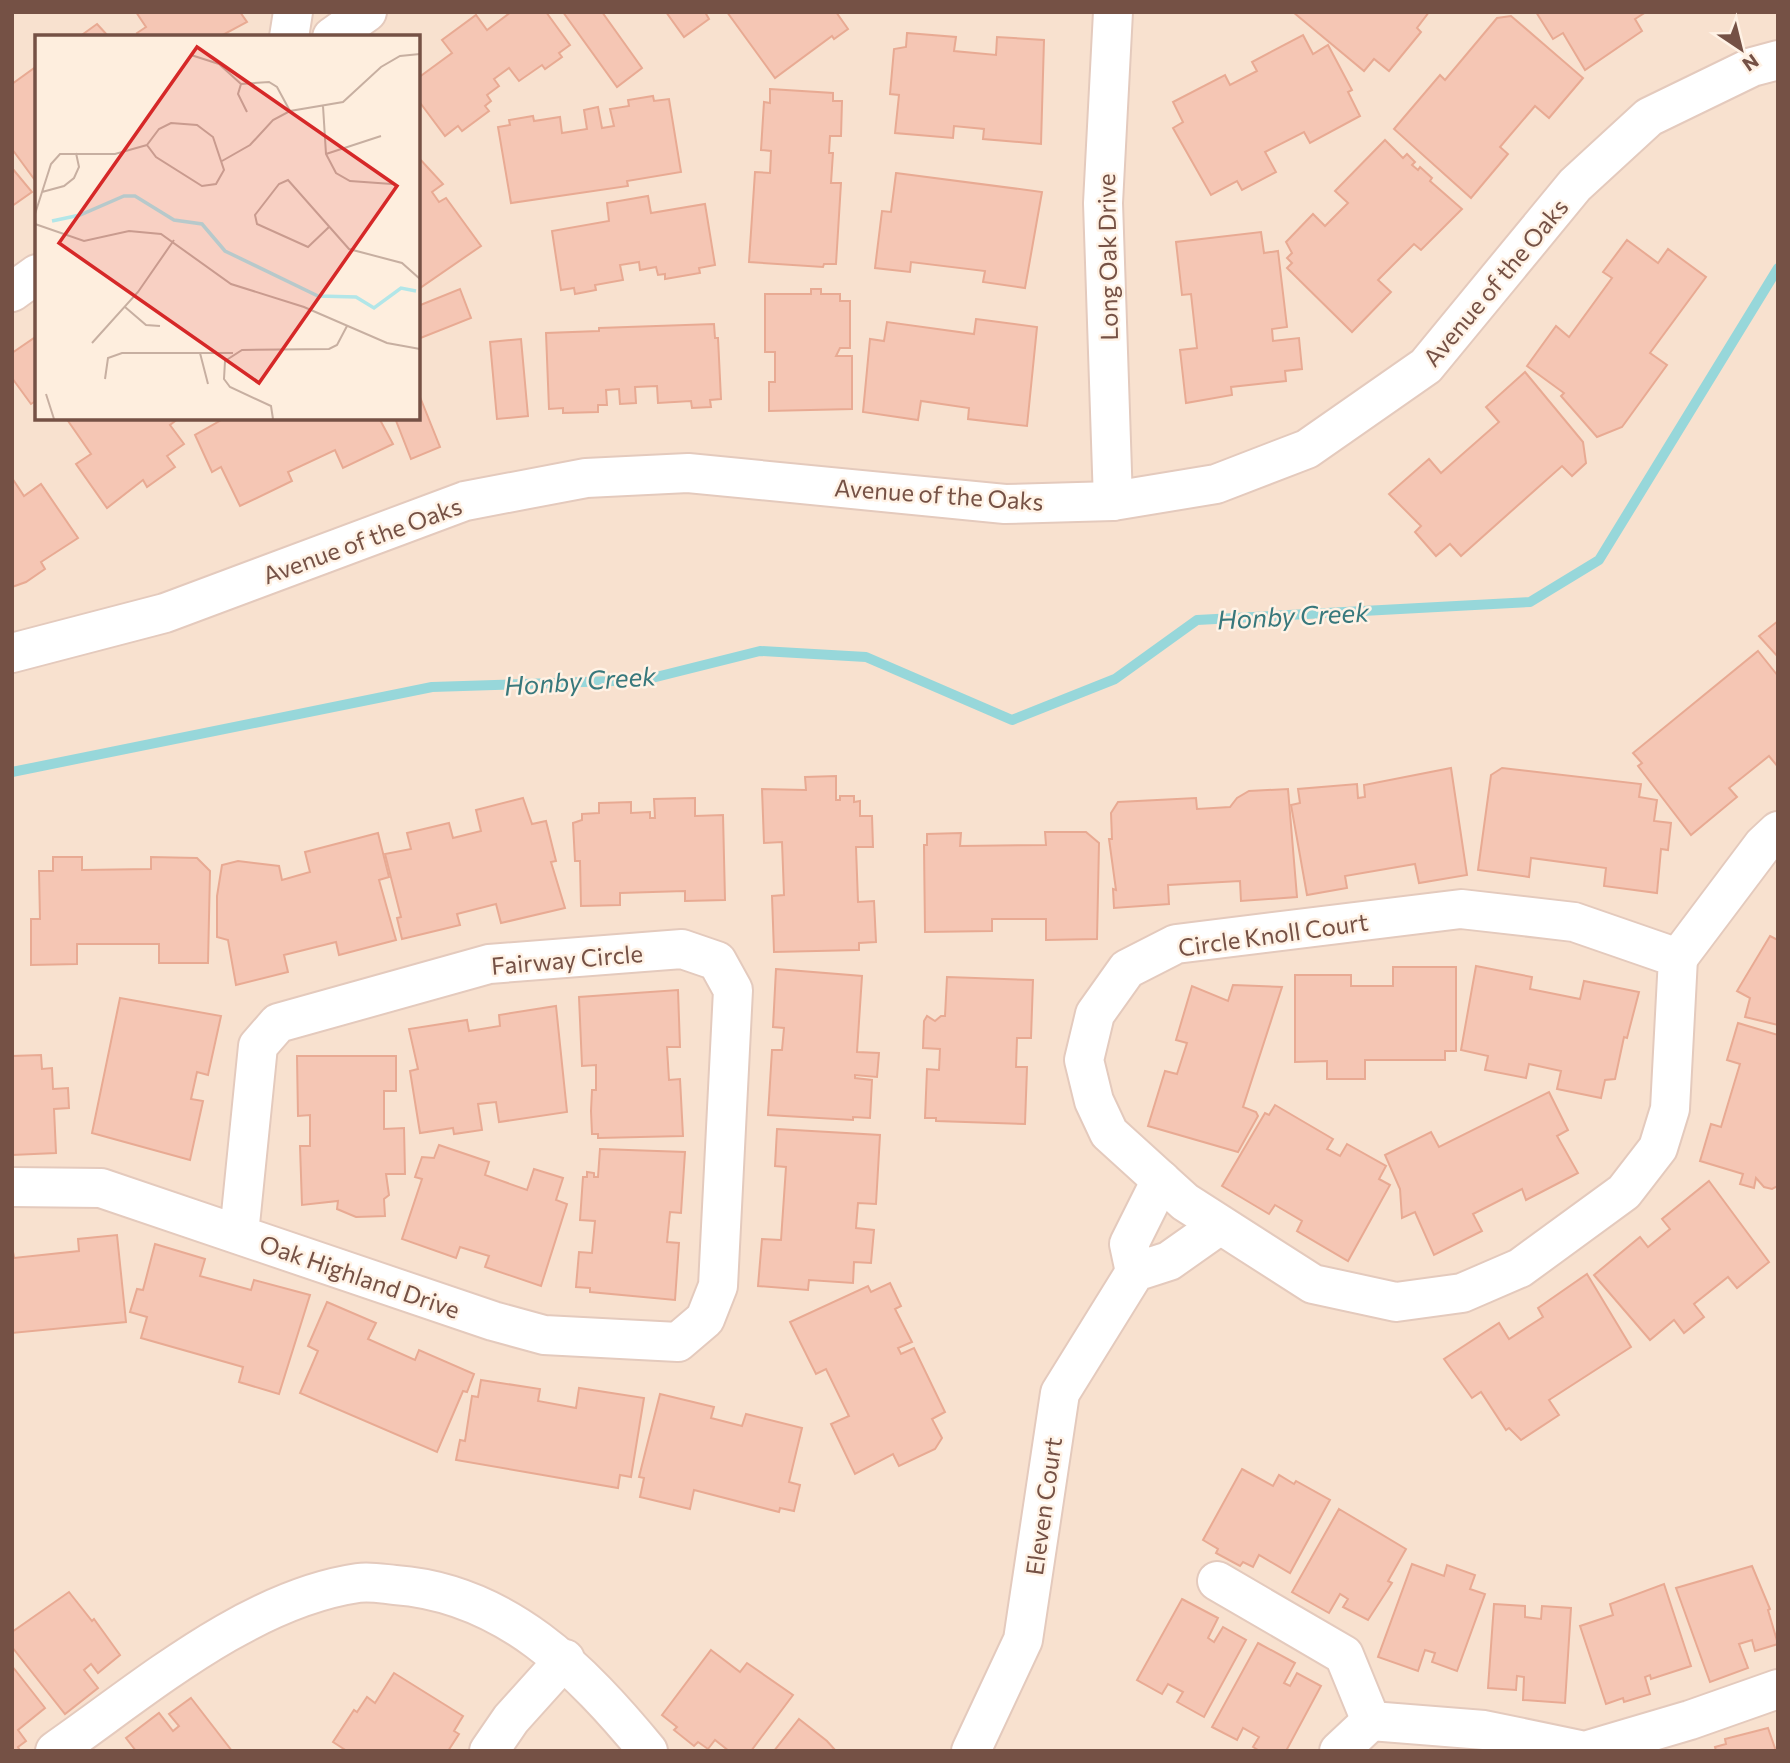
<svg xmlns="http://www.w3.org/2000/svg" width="1790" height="1763" font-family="Commissioner,sans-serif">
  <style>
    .residential { fill: #f8e1cf; fill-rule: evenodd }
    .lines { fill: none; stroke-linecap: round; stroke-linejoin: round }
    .stream { stroke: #97d7da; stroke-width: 10 }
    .building { fill: #f5c6b4; stroke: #e8aa93; stroke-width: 2 }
    .minor-casing { stroke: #e4cabd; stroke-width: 42 }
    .tertiary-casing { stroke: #e4cabd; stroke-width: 42 }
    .minor { stroke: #fff; stroke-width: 38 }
    .tertiary { stroke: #fff; stroke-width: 38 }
    .labels { text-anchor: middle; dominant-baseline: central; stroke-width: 5; stroke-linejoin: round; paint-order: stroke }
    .street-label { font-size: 24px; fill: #755145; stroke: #fff2e5 }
    .water-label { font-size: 26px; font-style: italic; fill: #38787c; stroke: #fff2e5 }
    .inset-river { fill: none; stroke: #b2e6e8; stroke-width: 3.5 }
    .inset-road { fill: none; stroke: #c7afa1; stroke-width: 2 }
    .view { fill: #d62828; fill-opacity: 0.15; stroke: #d62828; stroke-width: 3.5 }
    .inset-edge { fill: none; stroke: #755145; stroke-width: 3.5 }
  </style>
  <rect width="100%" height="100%" fill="#feeede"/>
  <!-- residential -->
  <path class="residential" d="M12,12H1778V1751H12ZM37,37H418V418H37Z"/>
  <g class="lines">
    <!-- stream -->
    <polyline class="stream" points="12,772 432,687 644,680 760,651 866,657 1012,720 1115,679 1197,620 1530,602 1599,560 1778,268"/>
  </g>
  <!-- building -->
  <g class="building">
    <polygon points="136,12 240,12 247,22 219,37 139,37 137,33 146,27"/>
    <polygon points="511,12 546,12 570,45 559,53 562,57 545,69 542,65 519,81 509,68 494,79 499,86 487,95 491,101 485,106 489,111 462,131 458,126 445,136 418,100 418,78 452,53 442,40 476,15 487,30"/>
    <polygon points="563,12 602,12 642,68 617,87"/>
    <polygon points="666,12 705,12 709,19 684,37"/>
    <polygon points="727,12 836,12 848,29 834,39 832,36 775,78"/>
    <polygon points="1293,12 1429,12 1417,28 1421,32 1389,71 1374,59 1364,71"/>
    <polygon points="1536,12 1646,12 1635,19 1642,31 1585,70 1563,33 1553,39"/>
    <polygon points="1511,16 1583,78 1549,118 1535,106 1500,147 1508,154 1471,198 1394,129 1440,75 1445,80 1497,18"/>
    <polygon points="97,24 109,37 79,37"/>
    <polygon points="907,33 956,37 954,51 996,55 997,37 1044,40 1041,144 983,139 984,129 954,126 953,138 895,133 899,95 890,94 894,49 906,47"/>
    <polygon points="1303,35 1313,54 1328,45 1352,90 1348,92 1360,116 1310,143 1304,132 1265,152 1276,172 1242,190 1237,181 1211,195 1173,128 1183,122 1173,102 1225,75 1230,85 1257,71 1252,62"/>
    <polygon points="37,66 37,183 12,149 12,84"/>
    <polygon points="770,89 833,93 833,101 842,101 841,136 830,136 829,153 833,153 831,183 841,183 836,264 824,264 823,267 749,262 755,172 770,173 771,151 761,150 764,102 770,103"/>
    <polygon points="653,96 654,101 669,99 681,172 627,181 628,186 511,203 498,127 510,125 509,120 533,116 534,121 560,117 562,133 587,129 584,110 598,107 602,128 614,126 610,109 629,106 628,100"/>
    <polygon points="1385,140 1403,158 1407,154 1415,162 1412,165 1418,170 1420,167 1432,178 1430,181 1462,209 1421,250 1414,244 1378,280 1391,292 1352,332 1287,268 1292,263 1287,258 1292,253 1286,242 1313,214 1325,226 1348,203 1335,191"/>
    <polygon points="418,157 443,184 432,192 439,202 446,198 481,246 420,288"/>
    <polygon points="12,168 32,192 12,206"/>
    <polygon points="896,173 1042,192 1025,288 983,282 985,271 911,262 910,272 875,268 882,211 891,212"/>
    <polygon points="648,196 651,213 705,204 715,265 699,268 700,273 665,279 665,274 658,275 656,267 640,270 639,262 620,265 623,280 595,285 596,290 575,294 574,288 561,290 552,231 609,221 607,203"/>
    <polygon points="1261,232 1264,253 1278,251 1287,327 1272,329 1273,341 1299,338 1302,369 1285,371 1286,381 1231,387 1232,395 1186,403 1180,350 1197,348 1191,294 1182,295 1176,242"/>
    <polygon points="1627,240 1658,263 1668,249 1706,277 1650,353 1667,365 1622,427 1597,437 1561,396 1564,393 1527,366 1556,326 1569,337 1612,278 1603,272"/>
    <polygon points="460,289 471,318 418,339 418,306"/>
    <polygon points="811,289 821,289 821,294 840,294 840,301 850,301 850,348 840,348 836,356 852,356 852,409 769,411 769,382 775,382 775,352 765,352 765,294 811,294"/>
    <polygon points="976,319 1037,327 1027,426 968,419 969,408 921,401 918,420 863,412 870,339 884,341 887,322 974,334"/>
    <polygon points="714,324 715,338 718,338 721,399 710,400 711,407 692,408 691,401 658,403 657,386 635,387 636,403 620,404 619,389 606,390 607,405 598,405 598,412 563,413 563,408 549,409 546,333 599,331 599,328"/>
    <polygon points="37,336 37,400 31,404 12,378 12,353"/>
    <polygon points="521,339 528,416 497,419 490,342"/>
    <polygon points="1525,372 1583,442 1586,463 1572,476 1562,466 1461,556 1450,544 1436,556 1415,532 1421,526 1389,494 1429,459 1441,473 1499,422 1486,407"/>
    <polygon points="418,392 440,447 411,459 395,418 418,418"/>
    <polygon points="66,418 179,418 170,425 184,444 167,456 175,467 147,487 143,480 107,508 76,464 91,454"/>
    <polygon points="225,418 379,418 393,444 343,468 335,450 288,472 292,481 240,506 221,467 212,472 195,435"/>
    <polygon points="12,478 24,496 41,484 78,538 41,562 45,569 26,582 12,587"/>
    <polygon points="1778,621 1778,657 1759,636"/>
    <polygon points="1758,651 1778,676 1778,767 1769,756 1729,788 1737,797 1691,835 1638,766 1642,763 1633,753"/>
    <polygon points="1451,768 1467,875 1419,883 1415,864 1345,876 1347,888 1307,895 1291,805 1300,803 1298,789 1357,784 1358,798 1365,797 1364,785"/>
    <polygon points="1502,768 1641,784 1639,797 1657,800 1654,821 1671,823 1668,850 1661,849 1657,893 1604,886 1606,868 1531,858 1529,877 1478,870 1491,775"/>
    <polygon points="836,776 836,800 840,800 840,796 854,796 854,802 860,801 860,816 872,816 873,847 856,847 858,902 874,901 876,942 859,943 859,950 774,952 772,896 784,895 782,842 764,843 762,789 806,790 805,777"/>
    <polygon points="1288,789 1297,897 1241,901 1240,881 1168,885 1169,904 1114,908 1113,889 1116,890 1109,839 1112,839 1111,813 1118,802 1196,798 1197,809 1230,807 1237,798 1249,791"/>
    <polygon points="523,798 532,824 546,821 556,861 551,862 565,908 501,923 496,904 457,914 460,925 402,939 397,918 401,917 385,854 411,849 407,833 449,823 453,838 481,831 476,810"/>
    <polygon points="695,798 695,816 723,815 725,900 685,901 685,891 620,893 620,905 581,906 580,861 575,861 573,823 582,820 582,814 599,813 599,803 631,802 631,813 650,812 650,818 655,818 654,799"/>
    <polygon points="1045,832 1086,832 1099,843 1097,939 1046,940 1046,919 992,919 992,931 925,932 924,845 927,845 927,834 961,833 960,846 1046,845"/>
    <polygon points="378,833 389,877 379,880 396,940 339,955 336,942 284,955 288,972 236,985 228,940 217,937 217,896 222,865 238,861 279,866 282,880 310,872 305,852"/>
    <polygon points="53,857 82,857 82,870 151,869 151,857 197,858 210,871 208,963 159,963 159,944 77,944 77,964 31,965 31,919 40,919 39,871 53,871"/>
    <polygon points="1770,936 1778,940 1778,1025 1745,1017 1750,998 1737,991"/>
    <polygon points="1476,966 1532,977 1530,989 1580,999 1584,981 1639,992 1627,1038 1624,1037 1615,1079 1605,1080 1601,1098 1557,1089 1561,1071 1529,1064 1526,1078 1485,1070 1488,1056 1461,1050"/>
    <polygon points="1393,967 1456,967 1456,1051 1445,1051 1445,1060 1365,1060 1365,1079 1327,1079 1327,1061 1295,1062 1295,975 1351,975 1351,986 1393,986"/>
    <polygon points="776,969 862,976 857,1052 879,1053 877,1077 855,1075 855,1078 872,1080 870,1118 853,1117 853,1120 768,1115 772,1050 782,1050 784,1028 773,1027"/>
    <polygon points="947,977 1033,980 1031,1038 1017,1038 1016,1067 1027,1067 1025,1124 936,1121 936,1118 925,1118 927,1069 939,1070 940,1049 923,1048 924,1021 927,1016 935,1021 941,1016 945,1016"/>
    <polygon points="1233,985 1282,987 1243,1107 1256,1112 1258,1116 1238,1152 1148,1126 1165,1071 1177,1074 1187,1043 1176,1040 1192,986 1228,1001"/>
    <polygon points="678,990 680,1047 667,1047 669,1080 680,1079 683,1136 598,1138 598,1134 592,1134 591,1111 592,1090 596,1090 596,1065 582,1066 579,997"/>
    <polygon points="120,998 221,1016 208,1075 197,1072 191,1099 203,1101 190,1160 92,1133"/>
    <polygon points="556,1006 567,1112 499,1122 496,1102 478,1104 482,1130 454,1134 453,1128 420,1133 410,1071 418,1069 409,1029 467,1020 469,1031 500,1026 499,1015"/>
    <polygon points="1738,1023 1778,1035 1778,1186 1772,1189 1764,1187 1756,1178 1754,1188 1740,1184 1743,1174 1700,1161 1711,1124 1721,1127 1740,1064 1727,1060"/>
    <polygon points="41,1055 42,1069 52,1068 53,1089 68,1088 69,1108 54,1109 56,1153 12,1155 12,1056"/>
    <polygon points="297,1056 396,1056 396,1091 384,1091 384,1129 404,1128 405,1174 386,1174 389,1195 384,1199 385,1216 356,1217 337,1209 338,1201 302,1205 300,1146 310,1146 310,1115 298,1116"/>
    <polygon points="1549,1092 1568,1130 1557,1136 1578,1173 1526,1200 1522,1189 1473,1214 1482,1231 1434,1255 1415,1212 1402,1218 1400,1189 1385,1155 1431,1132 1439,1147"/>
    <polygon points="1275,1105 1333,1139 1327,1149 1340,1156 1347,1144 1386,1166 1379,1179 1390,1185 1348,1261 1297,1231 1302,1221 1275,1205 1269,1214 1222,1186 1265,1113 1269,1115"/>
    <polygon points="777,1129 880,1135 876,1204 858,1203 856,1228 874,1230 871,1263 854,1262 853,1283 809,1280 808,1290 758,1286 762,1239 781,1240 786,1167 775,1166"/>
    <polygon points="439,1145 489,1162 485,1175 527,1190 534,1169 563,1178 556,1200 567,1204 541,1286 485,1267 489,1256 460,1247 456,1258 402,1239 422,1179 415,1177 422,1157 434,1158"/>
    <polygon points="600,1149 685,1152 681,1213 670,1212 667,1242 679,1243 675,1300 590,1292 590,1288 576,1287 579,1252 592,1253 595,1221 580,1220 583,1177 587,1177 587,1172 594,1173 594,1177 598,1177"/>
    <polygon points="1709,1181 1769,1262 1737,1288 1728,1277 1694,1304 1704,1317 1684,1333 1674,1320 1650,1340 1594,1275 1640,1237 1648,1247 1670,1229 1662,1219"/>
    <polygon points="117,1235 126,1322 12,1333 12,1246 14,1258 79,1251 78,1239"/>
    <polygon points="155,1244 205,1259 200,1276 251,1290 254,1280 310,1295 279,1394 239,1382 243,1367 141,1338 147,1317 130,1312 137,1289 143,1290"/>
    <polygon points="1587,1274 1631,1347 1549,1400 1559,1415 1521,1440 1509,1428 1506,1430 1481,1392 1472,1398 1444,1359 1499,1323 1509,1339 1543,1317 1538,1308"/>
    <polygon points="890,1283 901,1306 895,1309 912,1342 898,1348 901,1354 914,1348 945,1412 932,1419 942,1438 935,1449 899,1466 893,1454 855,1474 831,1424 849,1416 826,1369 816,1374 790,1322 868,1286 871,1292"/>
    <polygon points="327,1302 376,1323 368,1339 415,1360 419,1350 474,1374 467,1392 463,1391 437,1452 300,1393 318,1351 308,1346"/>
    <polygon points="481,1380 540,1389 538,1401 576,1408 579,1388 644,1398 631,1477 620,1475 618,1488 456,1460 460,1440 465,1441 472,1396 478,1397"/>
    <polygon points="660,1394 714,1407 711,1418 742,1426 746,1414 802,1428 789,1482 800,1485 794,1511 780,1508 779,1512 694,1490 690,1509 640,1497 644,1478 639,1477"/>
    <polygon points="1242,1469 1273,1486 1279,1475 1294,1484 1296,1481 1330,1500 1290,1573 1259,1555 1253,1567 1243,1562 1240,1566 1216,1553 1218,1549 1203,1540"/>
    <polygon points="1339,1509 1406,1549 1388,1581 1392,1583 1368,1620 1343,1607 1348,1599 1340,1594 1329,1613 1292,1592"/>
    <polygon points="1412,1564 1444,1576 1447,1565 1475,1575 1470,1589 1485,1594 1457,1671 1432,1662 1435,1653 1425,1650 1418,1671 1378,1657"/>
    <polygon points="1752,1566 1770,1609 1768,1610 1778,1644 1755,1651 1752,1640 1739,1644 1748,1668 1710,1682 1676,1588"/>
    <polygon points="1664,1584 1691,1666 1651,1679 1650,1675 1645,1677 1650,1694 1624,1702 1623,1698 1606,1704 1580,1626 1613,1615 1610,1604"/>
    <polygon points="69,1592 92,1621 94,1619 120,1655 98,1673 91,1664 84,1670 98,1688 65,1714 12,1647 12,1632"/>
    <polygon points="1182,1599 1218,1618 1208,1638 1214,1642 1223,1627 1246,1640 1204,1717 1177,1702 1183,1692 1168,1684 1162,1694 1137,1680"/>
    <polygon points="1494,1604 1525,1606 1525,1617 1541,1619 1542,1606 1571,1608 1565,1703 1523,1700 1524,1677 1517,1676 1516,1690 1488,1688"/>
    <polygon points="1258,1643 1295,1663 1284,1683 1290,1686 1297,1673 1321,1686 1286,1751 1260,1751 1253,1747 1259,1737 1243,1728 1237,1740 1212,1727"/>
    <polygon points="711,1650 740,1672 747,1663 793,1695 751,1751 729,1751 715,1740 708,1749 698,1742 694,1746 674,1730 677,1727 662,1715"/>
    <polygon points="12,1666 45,1708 18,1730 26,1741 18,1747 20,1751 12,1751"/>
    <polygon points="394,1673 463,1716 454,1731 459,1734 448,1751 347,1751 333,1742 354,1710 357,1712 367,1697 375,1703"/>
    <polygon points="191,1698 232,1751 136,1751 126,1738 159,1713 173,1731 179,1726 169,1714"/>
    <polygon points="799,1719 827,1741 836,1751 774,1751"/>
    <polygon points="1768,1728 1776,1751 1716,1751 1715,1747 1726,1744 1725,1739"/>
  </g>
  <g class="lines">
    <defs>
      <g id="minor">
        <polyline points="1113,12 1103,203 1113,501"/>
        <polyline points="289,37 293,12"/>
        <polyline points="332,37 367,12"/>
        <polyline points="12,292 37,274"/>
        <polygon points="1461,909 1574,922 1678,958 1670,1109 1658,1148 1624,1192 1520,1268 1462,1293 1396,1302 1313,1284 1185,1202 1109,1133 1094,1101 1084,1060 1095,1014 1127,969 1176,944"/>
        <polyline points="1678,958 1763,845 1778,831"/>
        <polyline points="12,1187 101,1188 493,1321 544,1335 678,1342 705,1319 718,1286 733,990 717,961 682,949 489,964 278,1023 258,1046 239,1234"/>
        <polyline points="1135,1272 1129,1244 1161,1180"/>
        <polyline points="1217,1581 1344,1655 1371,1721"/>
        <polyline points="1371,1721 1484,1730 1585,1751 1690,1720 1778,1689"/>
        <path d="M55,1751C144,1689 248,1599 358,1583C370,1581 384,1584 395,1585C506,1593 581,1670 648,1751"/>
        <polyline points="489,1751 511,1719 565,1659"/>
        <polyline points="971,1751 1023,1640 1060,1393 1135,1272 1169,1261 1220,1225"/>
        <polyline points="1339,1751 1371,1721"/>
      </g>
      <polyline id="tertiary" points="12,653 165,613 465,501 586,478 688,473 1005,504 1113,501 1216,484 1307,449 1426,366 1575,185 1649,117 1752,67 1778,60"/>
    </defs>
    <!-- minor casing -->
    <use href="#minor" class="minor-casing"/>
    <!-- tertiary casing -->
    <use href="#tertiary" class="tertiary-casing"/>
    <!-- minor -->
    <use href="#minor" class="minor"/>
    <!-- tertiary -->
    <use href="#tertiary" class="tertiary"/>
  </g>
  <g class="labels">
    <!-- street labels -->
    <g class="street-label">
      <text transform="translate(1107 257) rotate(-91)">Long Oak Drive</text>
      <text transform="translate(1495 282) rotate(-50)">Avenue of the Oaks</text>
      <text transform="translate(939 494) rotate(4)">Avenue of the Oaks</text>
      <text transform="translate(362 540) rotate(-20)">Avenue of the Oaks</text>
      <text transform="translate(1273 934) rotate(-8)">Circle Knoll Court</text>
      <text transform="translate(567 959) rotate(-5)">Fairway Circle</text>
      <text transform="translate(360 1276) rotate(19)">Oak Highland Drive</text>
      <text transform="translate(1043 1506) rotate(-82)">Eleven Court</text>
    </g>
    <!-- water labels -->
    <g class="water-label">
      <text transform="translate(1293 615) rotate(-3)">Honby Creek</text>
      <text transform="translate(580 680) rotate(-4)">Honby Creek</text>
    </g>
  </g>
  <!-- overview -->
  <g transform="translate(35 35)">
    <rect width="385" height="385" fill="#feeede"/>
    <path class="inset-river" d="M17,186L45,180L89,161H100L139,185L167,189L190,216L283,261L321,262L339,273L366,253L381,256"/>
    <path class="inset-road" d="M156,20L184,29L206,49M206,49L234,47L242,52L255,76M206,49L203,59L212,77M288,71L291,119L301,138L315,146L357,149M136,88L162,90L178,102L189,135L181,149L167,151L121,122L112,110L124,94ZM291,119L346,101M187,126L215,110L238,85L255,76L308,67L346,32L365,21L385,19M7,157L29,151L39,143L44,132L41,118M0,179L16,129L25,119H80L112,110M0,189L49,206L94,196L126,199L196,249L269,272L352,308L385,314M294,192L273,212L222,189L220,180L244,149L253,145L314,214L367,228L385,244M90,272L111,290L125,291M57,308L103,257L139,205M165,318L173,349M70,344L73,323L87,318H198M11,359L19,384M238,384L236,371L195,352L189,344L190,326L207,315L294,314L302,310L312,291"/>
    <path class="view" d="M162,12L362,151L224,348L24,208Z"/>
    <rect width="385" height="385" class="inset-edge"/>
  </g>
  <!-- border -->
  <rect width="1790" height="1763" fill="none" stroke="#755145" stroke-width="28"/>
  <!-- north arrow -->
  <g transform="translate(1741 49) rotate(145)" stroke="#fff2e5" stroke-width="5" paint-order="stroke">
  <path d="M0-5L12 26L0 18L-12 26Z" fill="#755145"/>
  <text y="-10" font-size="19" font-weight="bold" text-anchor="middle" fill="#755145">N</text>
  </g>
</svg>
